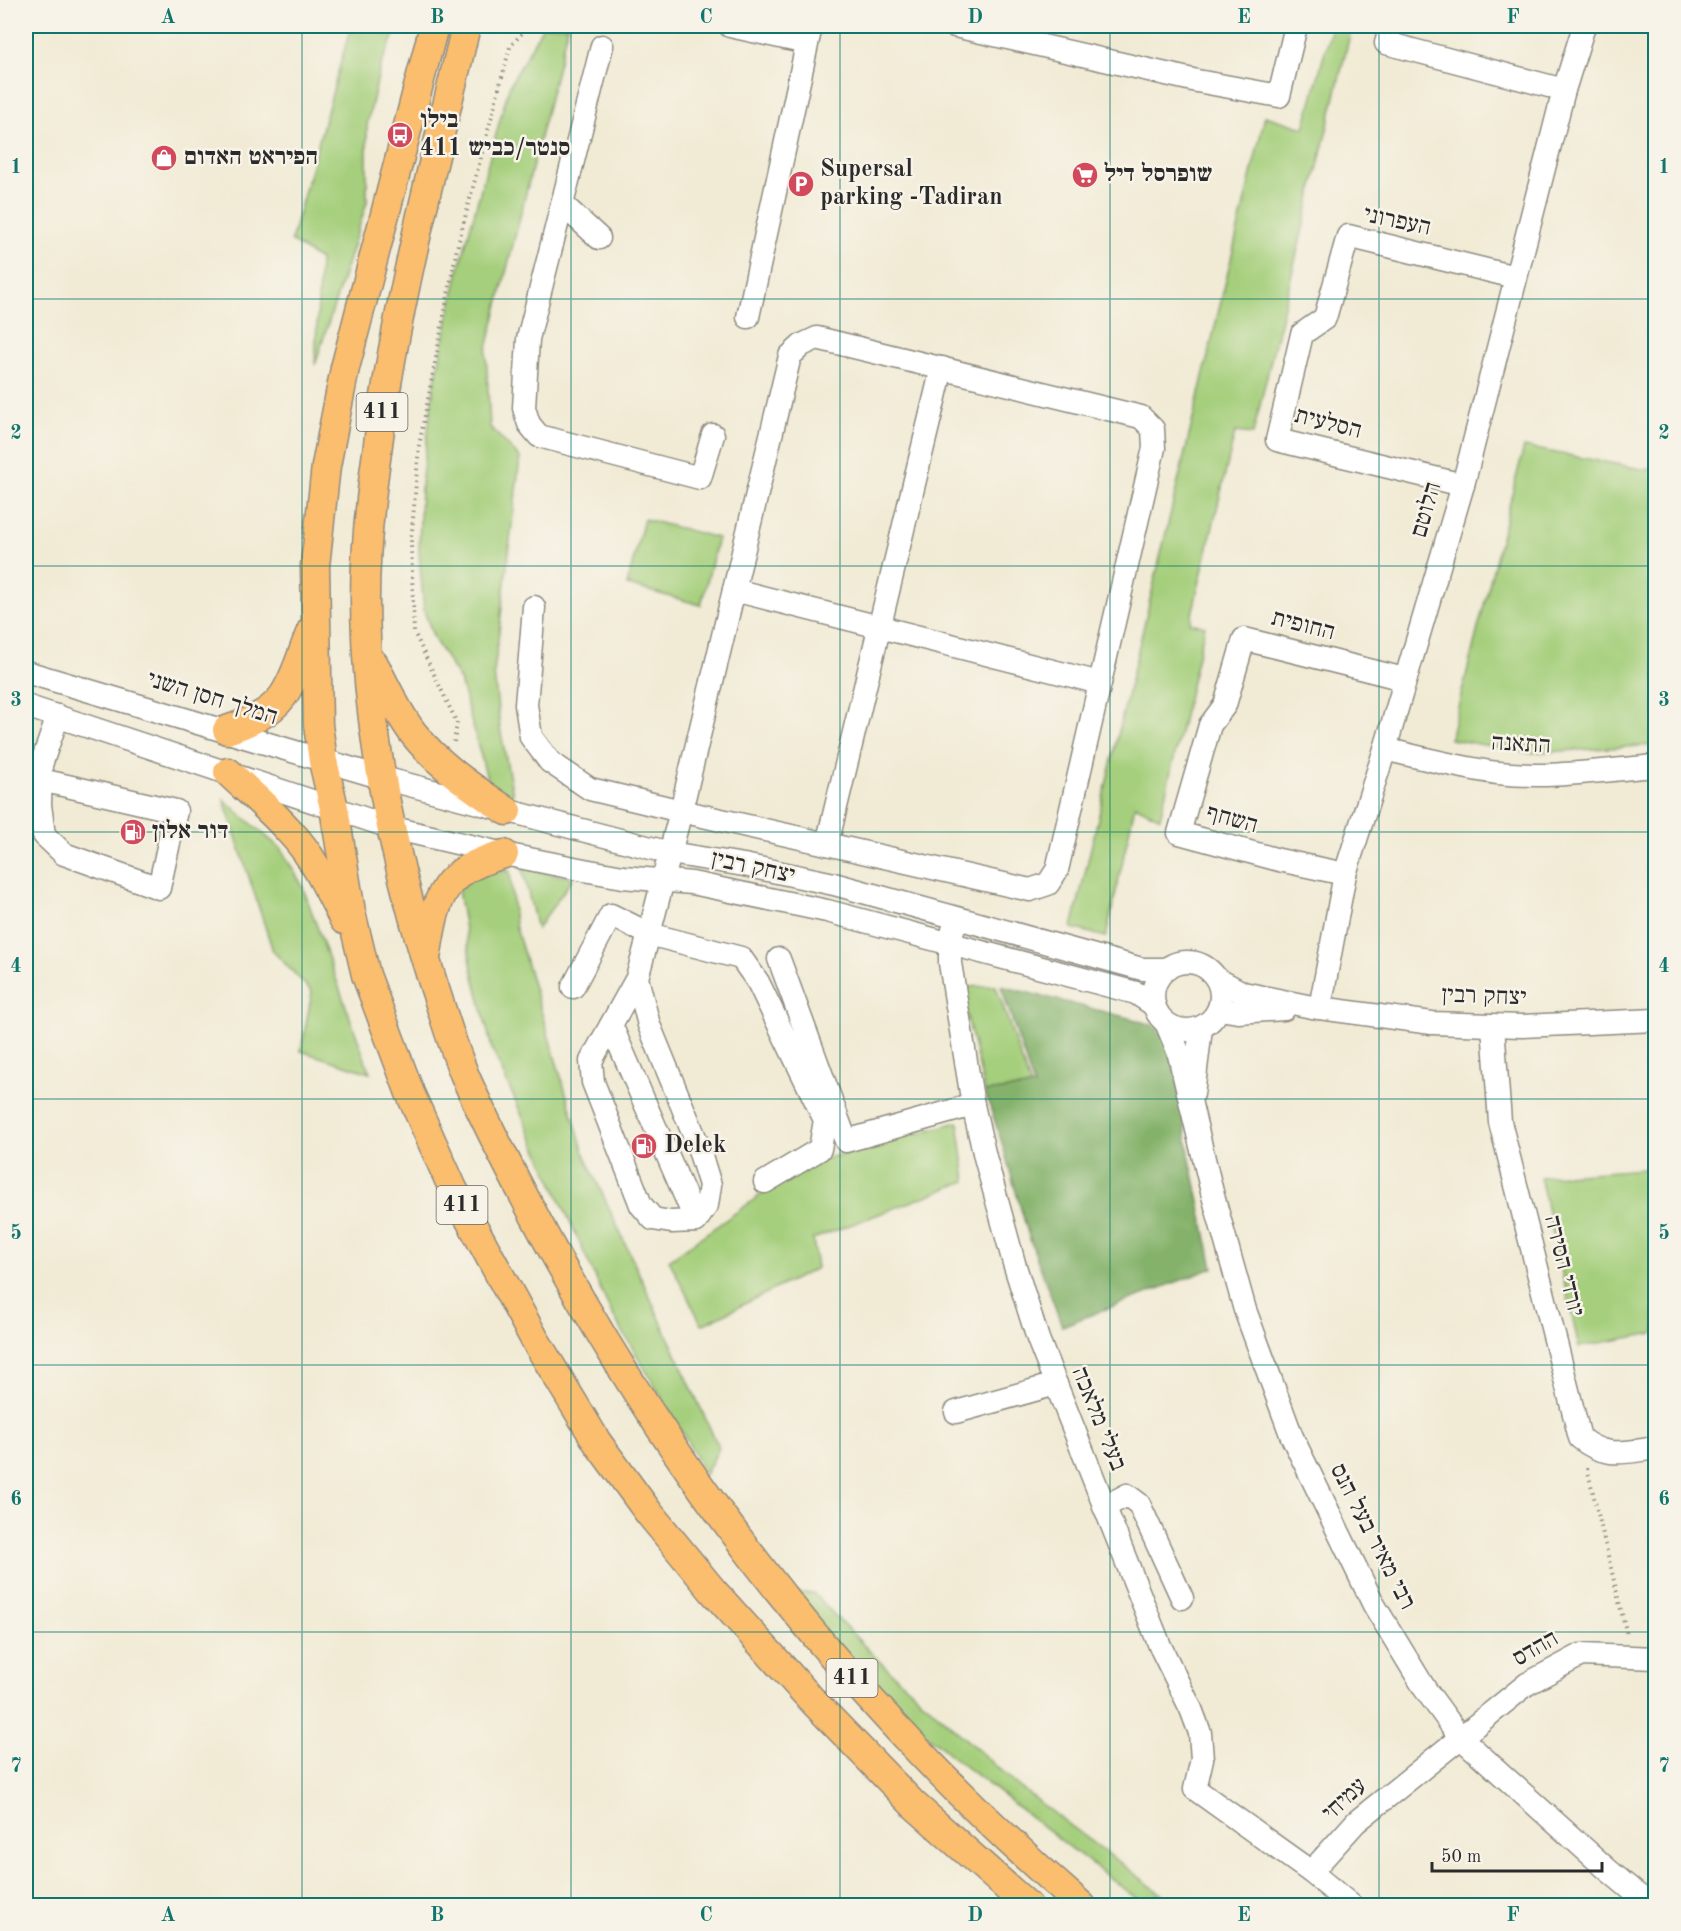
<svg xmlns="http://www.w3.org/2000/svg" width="1681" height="1931" font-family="'Old Standard TT','Frank Ruhl Libre',serif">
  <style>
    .green { fill: #a5cf7b; stroke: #687d53; stroke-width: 1.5 }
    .forest { fill: #84b26b; stroke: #586e4b; stroke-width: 1.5 }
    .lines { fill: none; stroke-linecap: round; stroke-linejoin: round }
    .minor-casing { stroke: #8e8b80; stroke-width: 25 }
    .major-casing { stroke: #8e8b80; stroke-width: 31 }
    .path { stroke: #8e8b80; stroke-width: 4; stroke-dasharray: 1.5 4.5; stroke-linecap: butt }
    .minor { stroke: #fff; stroke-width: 22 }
    .major { stroke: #fbbd6e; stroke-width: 28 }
    .grid { fill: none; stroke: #0f766e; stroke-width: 1.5; stroke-opacity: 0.55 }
    .labels { text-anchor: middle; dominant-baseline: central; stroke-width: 5; stroke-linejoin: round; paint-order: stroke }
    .shield { fill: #f7f3e8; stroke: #686764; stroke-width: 1.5 }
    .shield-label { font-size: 22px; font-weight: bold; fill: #2b2b2b }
    .poi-label { font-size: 24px; font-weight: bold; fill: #2b2b2b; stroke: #f7f3e8; text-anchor: start }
    .street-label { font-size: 24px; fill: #2b2b2b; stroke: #f7f3e8 }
    .neatline { fill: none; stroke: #0f766e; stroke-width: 2 }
    .grid-label { font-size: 20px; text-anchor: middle; font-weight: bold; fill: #0f766e }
  </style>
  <rect width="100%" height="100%" fill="#f7f3e8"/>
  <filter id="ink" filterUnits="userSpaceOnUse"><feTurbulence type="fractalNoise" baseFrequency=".0167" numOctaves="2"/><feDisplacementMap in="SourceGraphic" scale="12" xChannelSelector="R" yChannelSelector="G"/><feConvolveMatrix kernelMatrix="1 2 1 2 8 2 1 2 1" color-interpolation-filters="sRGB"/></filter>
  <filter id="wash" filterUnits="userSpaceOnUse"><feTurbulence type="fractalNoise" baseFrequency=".008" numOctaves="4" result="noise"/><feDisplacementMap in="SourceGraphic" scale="24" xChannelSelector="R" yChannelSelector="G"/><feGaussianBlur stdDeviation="1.35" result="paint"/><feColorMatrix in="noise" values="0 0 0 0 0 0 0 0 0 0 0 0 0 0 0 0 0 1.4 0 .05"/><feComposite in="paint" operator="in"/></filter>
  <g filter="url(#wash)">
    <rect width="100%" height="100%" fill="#f1ebd5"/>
    <!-- green -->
    <g class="green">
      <polygon points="351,26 398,26 381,64 367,125 367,202 315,365 320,260 291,241"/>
      <polygon points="543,26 568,26 486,352 490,427 520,458 494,673 500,728 513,795 491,793 460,680 434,639 424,610 419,553 421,485 434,386 459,269 509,87"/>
      <polygon points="1332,26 1352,26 1253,434 1235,432 1190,623 1205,626 1160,818 1135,805 1106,937 1072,928 1265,116 1304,128"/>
      <polygon points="1524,447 1647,470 1655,466 1655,745 1530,753 1450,739"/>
      <polygon points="644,519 718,538 701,605 627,585"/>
      <polygon points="224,800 281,849 302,885 370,1073 301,1051 312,992 273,951"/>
      <polygon points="522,868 573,878 537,929"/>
      <polygon points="510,871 515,925 585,1156 719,1448 705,1475 684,1435 610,1310 492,1049 472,968 458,891 478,873"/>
      <polygon points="996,986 1031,1087 985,1092 960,987"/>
      <polygon points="958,1122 966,1181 813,1239 817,1268 702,1325 669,1260 803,1165"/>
      <polygon points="1655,1168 1655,1333 1579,1347 1540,1177"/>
      <polygon points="788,1593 813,1593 881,1663 1018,1786 1176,1905 1145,1905 958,1761 892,1706"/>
    </g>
    <!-- forest -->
    <polygon class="forest" points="1001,986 1133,1019 1152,1025 1171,1042 1190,1159 1213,1268 1062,1326 1029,1237 1002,1143 985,1092 1034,1086"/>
  </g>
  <g filter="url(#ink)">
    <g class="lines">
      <defs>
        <g id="minor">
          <polyline points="730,26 807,43"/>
          <polyline points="955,26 1197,81 1279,96 1296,26"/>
          <polyline points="1391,26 1386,43 1564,90"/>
          <polyline points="602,46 528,339 524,408 529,424 539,436 700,478 713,435"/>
          <polyline points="562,204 599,238"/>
          <polyline points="748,317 811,26"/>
          <polyline points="1463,485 1277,440 1302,334 1325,318 1348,236 1515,277"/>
          <polyline points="734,590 1100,683"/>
          <polyline points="534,607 526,705 531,737 550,762 590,789 681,811 1030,890 1048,884 1057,870 1154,448 1153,429 1141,417 817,338 802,345 790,356 681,811 649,934 637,978 591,1061 593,1082 641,1205 653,1219 671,1222 696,1221 707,1205 710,1185 696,1140 649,1025 637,978"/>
          <polyline points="26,672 383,778 670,853 744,865 834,884 1142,969 1167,969"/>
          <polyline points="26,706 393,828 504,854 584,870 623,877 692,883 827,911 1136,993 1154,1005"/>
          <path d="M1385,749C1422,758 1460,768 1498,773C1550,779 1604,770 1656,766"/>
          <polyline points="41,780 176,811 159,888 64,854 44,835 40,805 41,765 58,716"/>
          <polyline points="827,844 942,368"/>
          <polyline points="1345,874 1279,860 1179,833 1210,725 1225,705 1244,639 1404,679"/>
          <polyline points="953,930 950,945 950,963 973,1105 985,1157 1014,1263 1038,1339 1160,1646 1191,1709 1200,1733 1202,1759 1195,1789 1311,1872"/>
          <polyline points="779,959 846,1141 973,1105"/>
          <circle cx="1187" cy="996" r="34"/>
          <polyline points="1217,979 1243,993 1312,1007 1432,1023 1522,1026 1656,1020"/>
          <polyline points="573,987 611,915 649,934 741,958 758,982 825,1120 820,1149 765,1182"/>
          <polyline points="1320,1008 1345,874 1385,749 1463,485 1564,90 1584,26"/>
          <polyline points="1219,1009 1238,1012 1284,1009"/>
          <polyline points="611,1025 696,1221"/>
          <polyline points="1167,1025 1178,1051 1212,1192 1245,1310 1292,1437 1374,1605 1425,1689 1460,1737 1608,1870 1651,1906"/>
          <path d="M1493,1026L1500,1122L1580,1438C1605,1459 1625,1452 1656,1448"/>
          <polyline points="1193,1094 1201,1028"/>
          <polyline points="956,1412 1056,1384"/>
          <polyline points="1104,1507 1127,1495 1139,1504 1182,1598"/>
          <polyline points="1352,1906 1311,1872 1356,1822 1527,1684 1581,1655 1656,1658"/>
        </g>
        <g id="major">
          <polyline points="434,26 345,368 326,466 315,566 318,725 323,761 334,808 351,912 366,975 410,1093 453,1189 534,1338 597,1442 649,1513 713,1591 810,1698 913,1804 1028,1906"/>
          <path d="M466,26C433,167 395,308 377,452C370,501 365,550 365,600C366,730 394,863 434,986C444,1016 453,1047 465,1076C489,1131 518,1185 546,1238C683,1491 863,1718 1082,1906"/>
          <path d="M374,664C386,687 397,712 413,733C439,766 473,788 507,811"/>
          <path d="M227,730C247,723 270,714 283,696C296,677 302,652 311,631"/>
          <path d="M228,772C249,792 272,811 291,833C314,857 329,891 344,920"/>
          <path d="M427,953C436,893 444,871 504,854"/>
        </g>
      </defs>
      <!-- minor casing -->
      <use href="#minor" class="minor-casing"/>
      <!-- major casing -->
      <use href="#major" class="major-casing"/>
      <!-- path -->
      <g class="path">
        <polyline points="454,742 457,723 414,632 411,543 419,446 457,248 510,47 528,26"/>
        <polyline points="1587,1468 1627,1635"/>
      </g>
      <!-- minor -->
      <use href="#minor" class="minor"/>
      <!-- major -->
      <use href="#major" class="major"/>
    </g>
  </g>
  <!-- grid -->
  <path class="grid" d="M302,26V1906M571,26V1906M840,26V1906M1110,26V1906M1379,26V1906M26,299H1656M26,566H1656M26,832H1656M26,1099H1656M26,1365H1656M26,1632H1656"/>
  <!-- icons -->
  <defs>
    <symbol id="bus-disc" viewBox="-11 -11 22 22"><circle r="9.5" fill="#d1495b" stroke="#f7f3e8"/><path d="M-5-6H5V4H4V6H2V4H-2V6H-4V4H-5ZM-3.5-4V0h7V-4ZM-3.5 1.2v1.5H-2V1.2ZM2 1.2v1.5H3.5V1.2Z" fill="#fff"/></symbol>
    <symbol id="shop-disc" viewBox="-11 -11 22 22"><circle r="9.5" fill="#d1495b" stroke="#f7f3e8"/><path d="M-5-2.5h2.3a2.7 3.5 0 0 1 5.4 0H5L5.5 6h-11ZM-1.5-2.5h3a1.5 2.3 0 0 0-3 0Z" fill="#fff"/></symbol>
    <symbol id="supermarket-disc" viewBox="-11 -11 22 22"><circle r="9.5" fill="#d1495b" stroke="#f7f3e8"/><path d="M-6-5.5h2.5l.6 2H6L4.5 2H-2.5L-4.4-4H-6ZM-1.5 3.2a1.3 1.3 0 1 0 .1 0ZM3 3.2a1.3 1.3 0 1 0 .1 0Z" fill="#fff"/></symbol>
    <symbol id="parking-disc" viewBox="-11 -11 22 22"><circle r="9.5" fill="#d1495b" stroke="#f7f3e8"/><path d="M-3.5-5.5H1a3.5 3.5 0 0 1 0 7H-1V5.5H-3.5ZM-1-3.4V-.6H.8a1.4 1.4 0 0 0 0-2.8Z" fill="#fff"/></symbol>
    <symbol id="fuel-disc" viewBox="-11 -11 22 22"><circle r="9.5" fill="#d1495b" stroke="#f7f3e8"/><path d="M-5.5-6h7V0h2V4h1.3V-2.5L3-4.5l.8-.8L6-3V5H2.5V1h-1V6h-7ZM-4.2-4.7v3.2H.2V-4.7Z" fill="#fff"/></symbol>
  </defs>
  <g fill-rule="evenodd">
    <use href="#bus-disc" x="385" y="120" width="30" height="30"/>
    <use href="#shop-disc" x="149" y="143" width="30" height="30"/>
    <use href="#supermarket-disc" x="1070" y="160" width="30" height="30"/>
    <use href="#parking-disc" x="786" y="169" width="30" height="30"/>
    <use href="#fuel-disc" x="118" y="817" width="30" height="30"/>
    <use href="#fuel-disc" x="629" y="1131" width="30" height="30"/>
  </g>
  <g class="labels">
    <!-- shield labels -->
    <g class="shield">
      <rect x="356.5" y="393" width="51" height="38" rx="4.5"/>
      <rect x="436.5" y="1186" width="51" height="38" rx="4.5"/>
      <rect x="826.5" y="1659" width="51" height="38" rx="4.5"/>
    </g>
    <g class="shield-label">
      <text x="382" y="412">411</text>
      <text x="462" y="1205">411</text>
      <text x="852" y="1678">411</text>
    </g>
    <!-- poi labels -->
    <g class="poi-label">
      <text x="420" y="121">בילו<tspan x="420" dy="28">סנטר/כביש 411</tspan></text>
      <text x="184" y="158">הפיראט האדום</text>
      <text x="820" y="170">Supersal<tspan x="820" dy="28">parking -Tadiran</tspan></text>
      <text x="1104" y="175">שופרסל דיל</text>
      <text x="152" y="832">דור אלון</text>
      <text x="664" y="1146">Delek</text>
    </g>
    <!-- street labels -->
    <g class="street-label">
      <text transform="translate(1397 222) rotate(12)">העפרוני</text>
      <text transform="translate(1328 424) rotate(14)">הסלעית</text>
      <text transform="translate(1427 510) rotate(-74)">הלוטם</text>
      <text transform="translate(1303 626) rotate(14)">החופית</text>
      <text transform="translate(212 699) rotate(17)">המלך חסן השני</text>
      <text transform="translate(1521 745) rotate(3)">התאנה</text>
      <text transform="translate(1232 820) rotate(15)">השחף</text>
      <text transform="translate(753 868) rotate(12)">יצחק רבין</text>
      <text transform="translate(1484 997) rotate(2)">יצחק רבין</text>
      <text transform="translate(1563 1266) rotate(76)">יורדי הסירה</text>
      <text transform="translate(1098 1419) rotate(68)">בעלי מלאכה</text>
      <text transform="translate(1372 1537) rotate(63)">רבי מאיר בעל הנס</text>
      <text transform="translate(1536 1649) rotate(-30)">ההדס</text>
      <text transform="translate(1345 1800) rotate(-43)">עמיחי</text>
    </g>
  </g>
  <!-- margin -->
  <rect width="1681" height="1931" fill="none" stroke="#f7f3e8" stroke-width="66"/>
  <!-- scale -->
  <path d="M1432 1862v9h170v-9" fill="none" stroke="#2b2b2b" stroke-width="3"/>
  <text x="1441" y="1862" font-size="18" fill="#2b2b2b" stroke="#f7f3e8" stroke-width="4.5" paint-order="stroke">50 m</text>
  <rect x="33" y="33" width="1615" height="1865" class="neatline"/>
  <g class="grid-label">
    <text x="168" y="23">A</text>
    <text x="437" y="23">B</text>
    <text x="706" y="23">C</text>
    <text x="975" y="23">D</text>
    <text x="1244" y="23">E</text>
    <text x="1513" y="23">F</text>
    <text x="16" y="173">1</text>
    <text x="1664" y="173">1</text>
    <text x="16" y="439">2</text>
    <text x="1664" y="439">2</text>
    <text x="16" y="706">3</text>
    <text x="1664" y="706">3</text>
    <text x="16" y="972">4</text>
    <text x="1664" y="972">4</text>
    <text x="16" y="1239">5</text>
    <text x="1664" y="1239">5</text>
    <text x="16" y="1505">6</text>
    <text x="1664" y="1505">6</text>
    <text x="16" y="1772">7</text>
    <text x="1664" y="1772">7</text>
    <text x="168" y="1921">A</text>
    <text x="437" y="1921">B</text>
    <text x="706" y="1921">C</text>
    <text x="975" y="1921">D</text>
    <text x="1244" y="1921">E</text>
    <text x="1513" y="1921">F</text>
  </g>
</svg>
